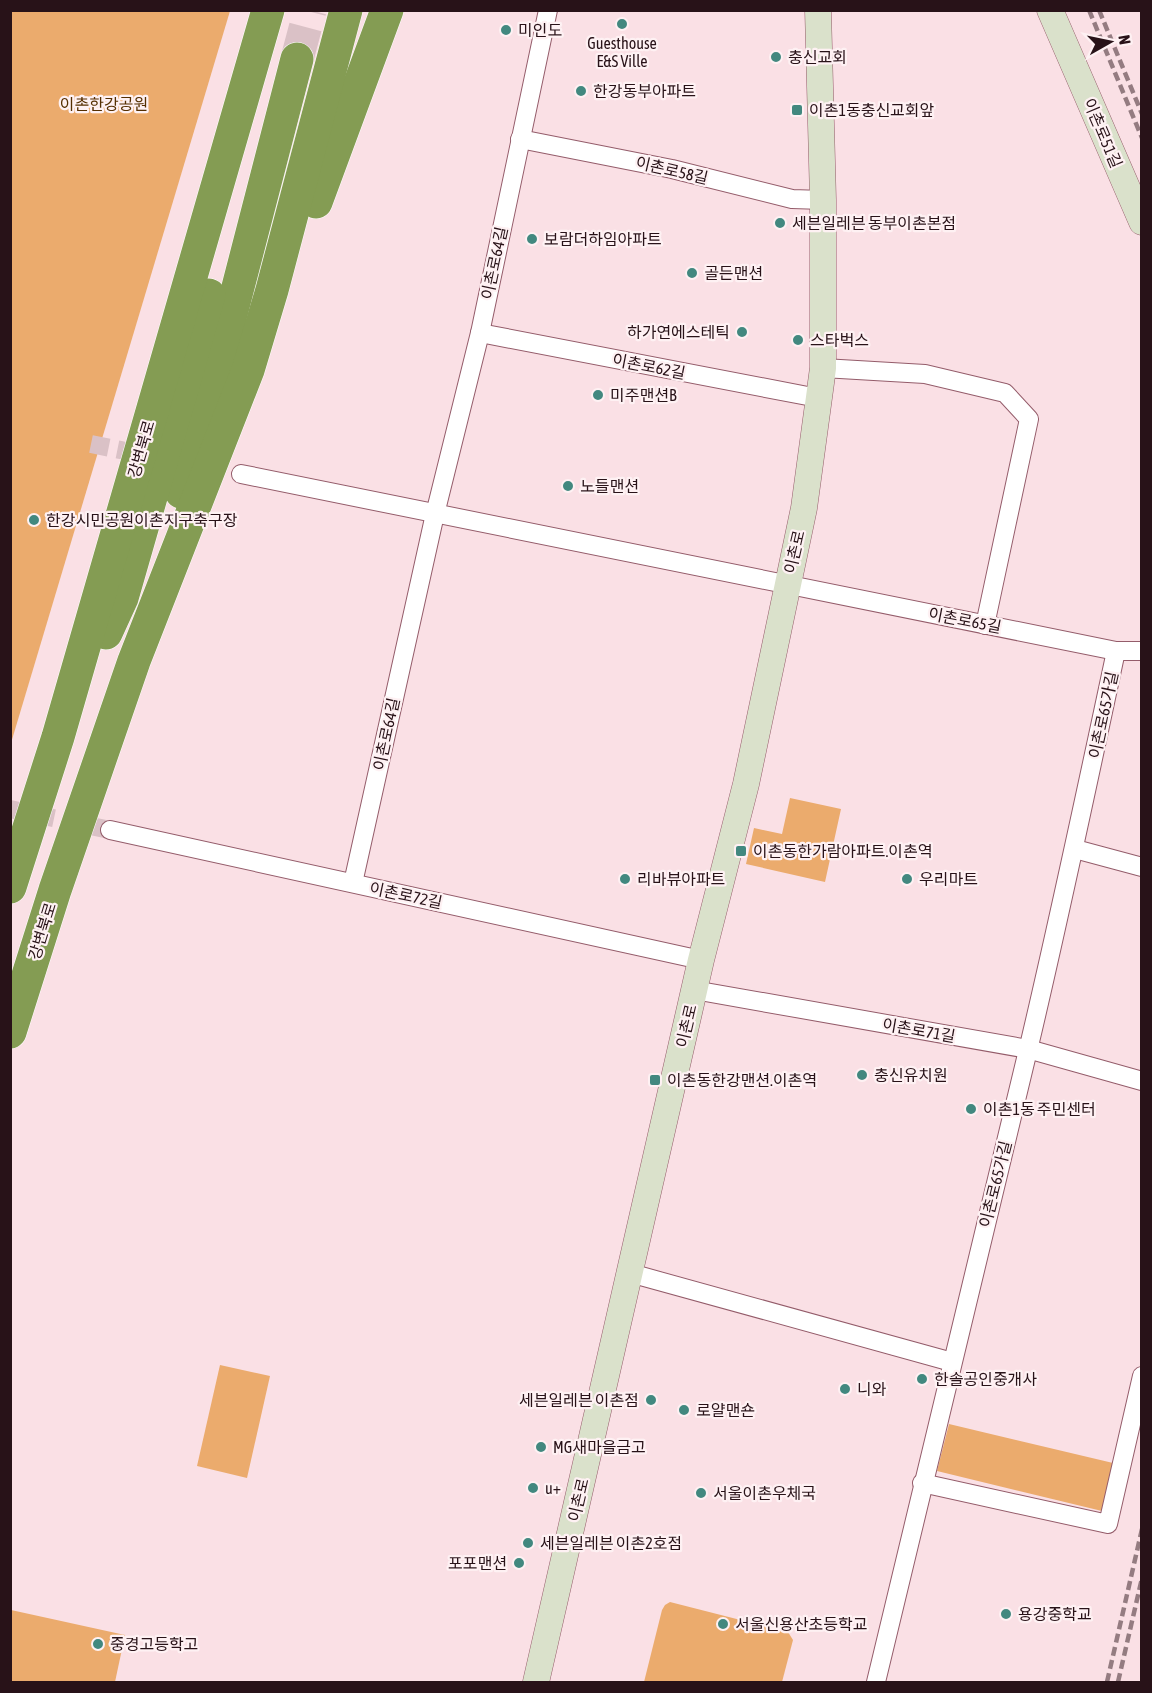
<svg xmlns="http://www.w3.org/2000/svg" width="1152" height="1693" font-family="'Asap Condensed','Noto Sans KR',sans-serif">
  <style>
    .green { fill: #ebab6d }
    .lines { fill: none; stroke-linecap: round; stroke-linejoin: round }
    .street-tunnel { stroke: #dac1c6; stroke-width: 18; stroke-dasharray: 18 9; stroke-linecap: butt }
    .highway-tunnel { stroke: #dac1c6; stroke-width: 33; stroke-dasharray: 33 16; stroke-linecap: butt }
    .street-casing { stroke: #945c6a; stroke-width: 20 }
    .secondary-casing { stroke: #945c6a; stroke-width: 27 }
    .highway-casing { stroke: #fff; stroke-width: 34 }
    .street { stroke: #fff; stroke-width: 18 }
    .secondary { stroke: #dae1cb; stroke-width: 26 }
    .highway { stroke: #849c53; stroke-width: 33 }
    .rail { stroke: #947c81; stroke-width: 4.5; stroke-dasharray: 9 4.5; stroke-linecap: butt }
    .poi-dot { fill: #42887f; stroke: #fef1f3; stroke-width: 2 }
    .labels { text-anchor: middle; dominant-baseline: central; stroke-width: 4.5; stroke-linejoin: round; paint-order: stroke }
    .poi-label { font-size: 16px; fill: #281218; stroke: #fef1f3; text-anchor: start }
    .park-label { font-size: 16px; fill: #552f01; stroke: #fef1f3 }
    .street-label { font-size: 16px; fill: #281218; stroke: #fef1f3 }
  </style>
  <rect width="100%" height="100%" fill="#fae0e5"/>
  <!-- green -->
  <g class="green">
    <polygon points="11,10 230,11 11,743 10,11"/>
    <polygon points="790,798 841,809 825,882 746,864 754,828 782,834"/>
    <polygon points="220,1365 270,1376 247,1478 197,1466"/>
    <polygon points="949,1424 1113,1463 1102,1511 937,1471"/>
    <polygon points="670,1602 788,1632 793,1640 782,1682 644,1682 662,1610 665,1605"/>
    <polygon points="11,1610 125,1635 115,1682 11,1682"/>
  </g>
  <g class="lines">
    <!-- street-tunnel -->
    <g class="street-tunnel">
      <polyline points="91,444 145,455"/>
      <polyline points="10,809 110,830"/>
    </g>
    <!-- highway-tunnel -->
    <polyline class="highway-tunnel" points="297,59 310,10"/>
    <defs>
      <g id="street">
        <polyline points="520,139 672,169 792,199 823,200"/>
        <polyline points="480,333 818,398"/>
        <polyline points="823,368 925,374 1005,393 1029,419 985,625"/>
        <polyline points="241,474 1116,651 1142,651"/>
        <polyline points="110,830 701,960"/>
        <polyline points="1075,849 1142,867"/>
        <polyline points="353,883 435,514 480,333 548,10"/>
        <polyline points="694,990 1028,1049 1142,1081"/>
        <polyline points="630,1273 952,1362"/>
        <polyline points="922,1483 1108,1524 1142,1376"/>
        <path d="M876,1682C925,1470 979,1259 1029,1046C1060,915 1088,783 1116,651"/>
      </g>
      <g id="secondary">
        <polyline points="1050,10 1142,222"/>
        <polyline points="536,1682 701,960 746,784 804,508 823,368 823,200 818,10"/>
      </g>
      <g id="highway">
        <polyline points="316,202 387,10"/>
        <polyline points="181,492 230,318 297,59"/>
        <polyline points="106,633 122,598 209,295"/>
        <polyline points="10,887 58,737 268,10"/>
        <polyline points="10,1032 55,890 134,661 248,370 272,290 346,10"/>
      </g>
    </defs>
    <!-- street casing -->
    <use href="#street" class="street-casing"/>
    <!-- secondary casing -->
    <use href="#secondary" class="secondary-casing"/>
    <!-- highway casing -->
    <use href="#highway" class="highway-casing"/>
    <!-- street -->
    <use href="#street" class="street"/>
    <!-- secondary -->
    <use href="#secondary" class="secondary"/>
    <!-- highway -->
    <use href="#highway" class="highway"/>
    <!-- rail -->
    <g class="rail">
      <polyline points="1089,10 1142,138"/>
      <polyline points="1099,10 1142,114"/>
      <polyline points="1107,1682 1142,1529"/>
      <polyline points="1118,1682 1142,1578"/>
    </g>
  </g>
  <!-- markers -->
  <g class="poi-dot">
    <circle cx="622" cy="24" r="6"/>
    <circle cx="506" cy="30" r="6"/>
    <circle cx="776" cy="57" r="6"/>
    <circle cx="581" cy="91" r="6"/>
    <rect x="791" y="104" width="12" height="12" rx="3"/>
    <circle cx="780" cy="223" r="6"/>
    <circle cx="532" cy="239" r="6"/>
    <circle cx="692" cy="273" r="6"/>
    <circle cx="742" cy="332" r="6"/>
    <circle cx="798" cy="340" r="6"/>
    <circle cx="598" cy="395" r="6"/>
    <circle cx="568" cy="486" r="6"/>
    <circle cx="34" cy="520" r="6"/>
    <rect x="735" y="845" width="12" height="12" rx="3"/>
    <circle cx="625" cy="879" r="6"/>
    <circle cx="907" cy="879" r="6"/>
    <circle cx="862" cy="1075" r="6"/>
    <rect x="649" y="1074" width="12" height="12" rx="3"/>
    <circle cx="971" cy="1109" r="6"/>
    <circle cx="922" cy="1379" r="6"/>
    <circle cx="845" cy="1389" r="6"/>
    <circle cx="651" cy="1400" r="6"/>
    <circle cx="684" cy="1410" r="6"/>
    <circle cx="541" cy="1447" r="6"/>
    <circle cx="533" cy="1488" r="6"/>
    <circle cx="701" cy="1493" r="6"/>
    <circle cx="528" cy="1543" r="6"/>
    <circle cx="519" cy="1563" r="6"/>
    <circle cx="1006" cy="1614" r="6"/>
    <circle cx="723" cy="1624" r="6"/>
    <circle cx="98" cy="1644" r="6"/>
  </g>
  <g class="labels">
    <!-- poi labels -->
    <g class="poi-label">
      <text x="518" y="30">미인도</text>
      <text x="622" y="43" text-anchor="middle">Guesthouse<tspan x="622" dy="18">E&amp;S Ville</tspan></text>
      <text x="788" y="57">충신교회</text>
      <text x="593" y="91">한강동부아파트</text>
      <text x="809" y="110">이촌1동충신교회앞</text>
      <text x="792" y="223">세븐일레븐 동부이촌본점</text>
      <text x="544" y="239">보람더하임아파트</text>
      <text x="704" y="273">골든맨션</text>
      <text x="730" y="332" text-anchor="end">하가연에스테틱</text>
      <text x="810" y="340">스타벅스</text>
      <text x="610" y="395">미주맨션B</text>
      <text x="580" y="486">노들맨션</text>
      <text x="46" y="520">한강시민공원이촌지구축구장</text>
      <text x="753" y="851">이촌동한가람아파트.이촌역</text>
      <text x="637" y="879">리바뷰아파트</text>
      <text x="919" y="879">우리마트</text>
      <text x="874" y="1075">충신유치원</text>
      <text x="667" y="1080">이촌동한강맨션.이촌역</text>
      <text x="983" y="1109">이촌1동 주민센터</text>
      <text x="934" y="1379">한솔공인중개사</text>
      <text x="857" y="1389">니와</text>
      <text x="639" y="1400" text-anchor="end">세븐일레븐 이촌점</text>
      <text x="696" y="1410">로얄맨숀</text>
      <text x="553" y="1447">MG새마을금고</text>
      <text x="545" y="1488">u+</text>
      <text x="713" y="1493">서울이촌우체국</text>
      <text x="540" y="1543">세븐일레븐 이촌2호점</text>
      <text x="507" y="1563" text-anchor="end">포포맨션</text>
      <text x="1018" y="1614">용강중학교</text>
      <text x="735" y="1624">서울신용산초등학교</text>
      <text x="110" y="1644">중경고등학고</text>
    </g>
    <!-- park labels -->
    <g class="park-label">
      <text x="104" y="104">이촌한강공원</text>
    </g>
    <!-- street labels -->
    <g class="street-label">
      <text transform="translate(1103 133) rotate(67)">이촌로51길</text>
      <text transform="translate(672 170) rotate(13)">이촌로58길</text>
      <text transform="translate(494 263) rotate(-78)">이촌로64길</text>
      <text transform="translate(649 366) rotate(11)">이촌로62길</text>
      <text transform="translate(141 449) rotate(-74)">강변북로</text>
      <text transform="translate(794 552) rotate(-77)">이촌로</text>
      <text transform="translate(965 620) rotate(11)">이촌로65길</text>
      <text transform="translate(1103 715) rotate(-78)">이촌로65가길</text>
      <text transform="translate(386 734) rotate(-78)">이촌로64길</text>
      <text transform="translate(406 895) rotate(12)">이촌로72길</text>
      <text transform="translate(42 931) rotate(-73)">강변북로</text>
      <text transform="translate(686 1026) rotate(-77)">이촌로</text>
      <text transform="translate(919 1030) rotate(10)">이촌로71길</text>
      <text transform="translate(995 1184) rotate(-76)">이촌로65가길</text>
      <text transform="translate(578 1500) rotate(-77)">이촌로</text>
    </g>
  </g>
  <!-- border -->
  <rect width="1152" height="1693" fill="none" stroke="#281218" stroke-width="24"/>
  <!-- north arrow -->
  <g transform="translate(1110 42) rotate(81)" stroke="#fef1f3" stroke-width="4.5" paint-order="stroke">
  <path d="M0-4.5L10 22L0 15L-10 22Z" fill="#281218"/>
  <text y="-9" font-size="16" font-weight="bold" text-anchor="middle" fill="#281218">N</text>
  </g>
</svg>
